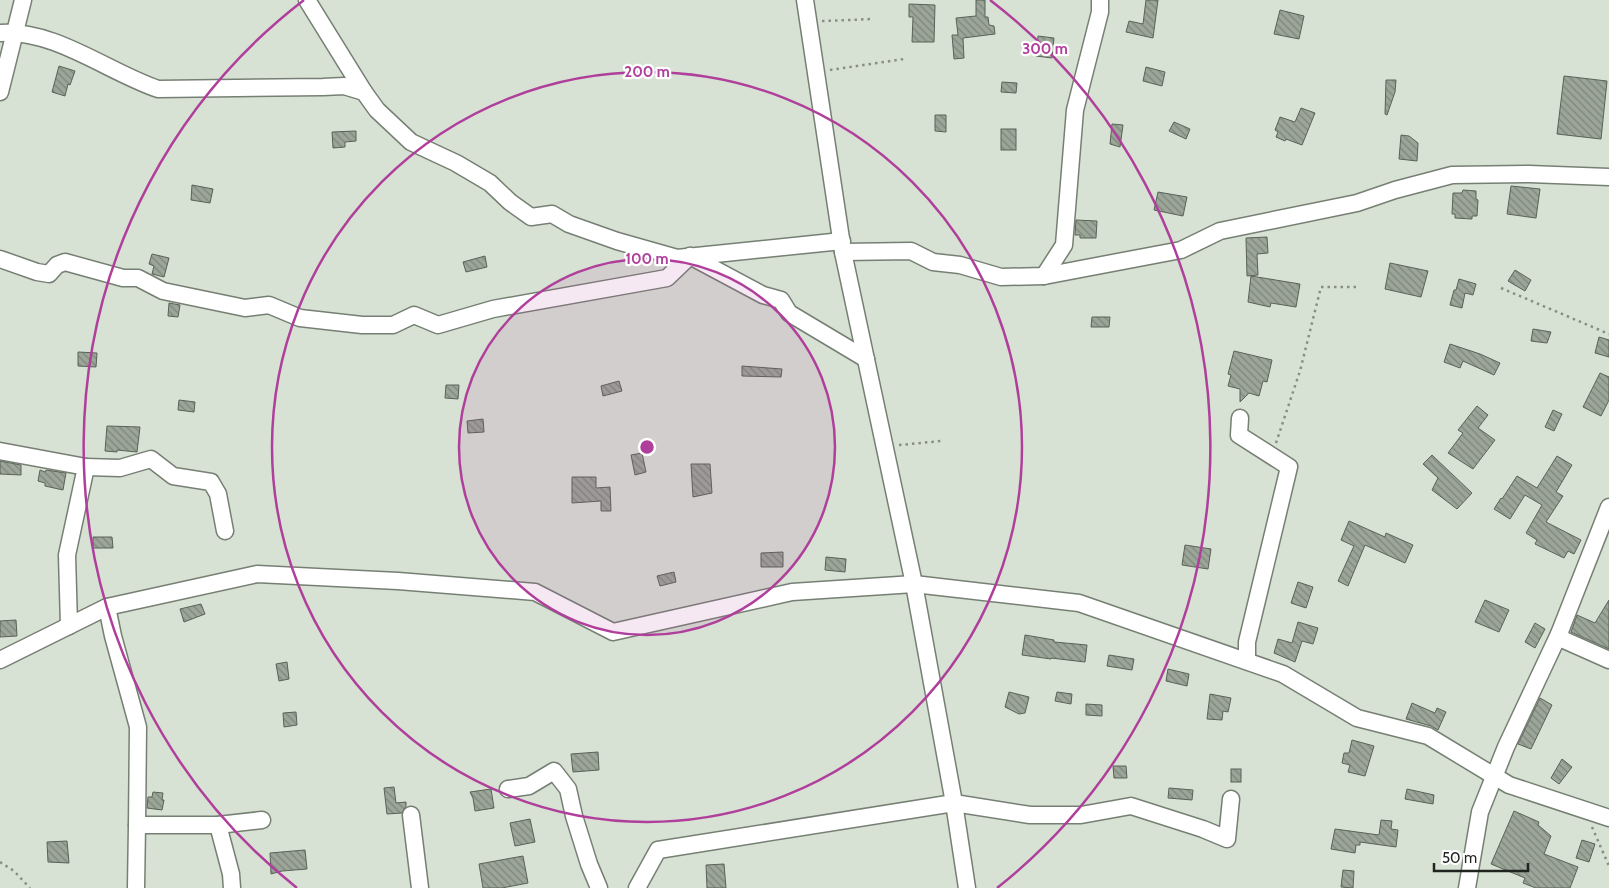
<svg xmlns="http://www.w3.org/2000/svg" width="1609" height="888" font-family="Cabin,sans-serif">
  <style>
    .building { fill: url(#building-back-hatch); stroke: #596256 }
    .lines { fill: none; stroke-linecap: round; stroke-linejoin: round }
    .minor-casing { stroke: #767f73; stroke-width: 19 }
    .path { stroke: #878f85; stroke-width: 2.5; stroke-dasharray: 2.5 4; stroke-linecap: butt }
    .minor { stroke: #fff; stroke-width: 16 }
    .ring { fill: none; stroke: #b03f9b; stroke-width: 2.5 }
    .centre { fill: #b03f9b; stroke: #fff; stroke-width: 2.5 }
    .ring-label { font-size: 15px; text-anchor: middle; font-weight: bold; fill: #b03f9b; stroke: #fff; stroke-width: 4.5; stroke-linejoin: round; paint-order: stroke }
  </style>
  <defs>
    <pattern id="building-back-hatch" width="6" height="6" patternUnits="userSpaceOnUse" patternTransform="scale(1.25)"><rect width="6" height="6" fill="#9ba598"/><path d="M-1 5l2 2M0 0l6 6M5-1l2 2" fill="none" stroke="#7e867b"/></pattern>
  </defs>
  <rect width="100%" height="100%" fill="#d7e2d4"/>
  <!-- building -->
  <g class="building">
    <polygon points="976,0 985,0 985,17 988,17 989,25 994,26 995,34 963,38 964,58 954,59 952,35 958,35 956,18 976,16"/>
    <polygon points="1146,0 1158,0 1153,38 1126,32 1129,21 1143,24"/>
    <polygon points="909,4 935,5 934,42 912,42 913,17 909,17"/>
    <polygon points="1280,10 1304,16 1299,39 1274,34"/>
    <polygon points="1038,36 1054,38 1052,58 1036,56"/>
    <polygon points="59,66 75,71 70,85 68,84 65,96 52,92"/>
    <polygon points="1146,67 1165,72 1162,86 1143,81"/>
    <polygon points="1564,76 1607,81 1601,139 1557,134"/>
    <polygon points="1386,80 1396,80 1395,92 1387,115 1385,114"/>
    <polygon points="1002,82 1017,83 1016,93 1001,92"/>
    <polygon points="1301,108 1315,113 1302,145 1286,139 1285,141 1276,137 1278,132 1275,130 1280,117 1295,122"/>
    <polygon points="935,115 946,115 946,132 935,131"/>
    <polygon points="1174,122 1190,129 1186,139 1169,131"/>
    <polygon points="1112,124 1123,125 1120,147 1110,144"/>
    <rect x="1001" y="129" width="15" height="21"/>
    <polygon points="356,131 356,141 345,142 345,147 333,148 332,132"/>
    <polygon points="1401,135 1409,136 1418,143 1417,161 1399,159"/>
    <polygon points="192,185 213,189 210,203 191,200"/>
    <polygon points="1511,186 1540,189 1536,218 1507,214"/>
    <polygon points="1463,190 1476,191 1476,199 1478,200 1477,216 1472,216 1472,219 1455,218 1455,214 1452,214 1453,193 1462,193"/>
    <polygon points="1158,192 1187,197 1183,216 1154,210"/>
    <polygon points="1076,220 1097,221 1096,238 1080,238 1080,235 1075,235"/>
    <polygon points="1267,237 1268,253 1257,254 1258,275 1247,276 1246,238"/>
    <polygon points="152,254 169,258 164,277 152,274 154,266 149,264"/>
    <polygon points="485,256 487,267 466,272 463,262"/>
    <polygon points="1390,263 1428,271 1421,297 1385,289"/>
    <polygon points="1515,270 1531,280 1525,291 1508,281"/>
    <polygon points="1251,276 1300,284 1296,307 1271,303 1270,307 1248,302"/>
    <polygon points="1459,279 1476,284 1473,295 1465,293 1462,308 1450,305 1454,290 1456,290"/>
    <polygon points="169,303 180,305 178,317 168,316"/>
    <polygon points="1092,317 1110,317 1109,327 1091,327"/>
    <polygon points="1533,329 1551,332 1547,343 1531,341"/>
    <polygon points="1599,337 1609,340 1609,357 1595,353"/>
    <polygon points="1450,344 1480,354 1500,363 1494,375 1463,361 1460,368 1444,362"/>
    <polygon points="1234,351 1272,360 1267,382 1263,381 1259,396 1249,393 1240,402 1240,389 1228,386 1231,375 1228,374"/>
    <polygon points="78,352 97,353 96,367 78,366"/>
    <polygon points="742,366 782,369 781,377 742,376"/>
    <polygon points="1600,373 1609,377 1609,400 1601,416 1583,407"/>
    <polygon points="619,381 622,391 603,396 601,386"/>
    <polygon points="446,385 459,385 458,399 445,398"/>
    <polygon points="179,400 195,402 194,412 178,410"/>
    <polygon points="1477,406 1488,415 1478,428 1495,440 1473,469 1448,453 1463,433 1458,430"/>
    <polygon points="1553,410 1562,414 1554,431 1545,427"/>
    <polygon points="483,419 484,432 468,433 467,421"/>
    <polygon points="107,426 140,427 137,452 117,450 117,452 105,451"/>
    <polygon points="642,453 646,472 635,475 631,455"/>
    <polygon points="1432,455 1472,493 1457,509 1432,490 1438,478 1423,464"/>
    <polygon points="1557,456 1572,465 1556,492 1563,496 1546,522 1581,540 1574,554 1568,551 1564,558 1535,544 1537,540 1526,533 1542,505 1525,495 1510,519 1494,509 1501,498 1502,499 1517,476 1537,488"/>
    <polygon points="0,461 21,465 21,475 0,474"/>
    <polygon points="691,464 710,464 712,493 693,497"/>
    <polygon points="40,470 45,472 46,470 66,473 63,490 45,486 45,483 38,481"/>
    <polygon points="572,477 596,477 596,488 610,487 611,511 601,511 601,501 572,503"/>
    <polygon points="1349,521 1385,537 1386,533 1413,545 1405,563 1365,545 1348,586 1338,581 1354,546 1341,540"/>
    <polygon points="93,537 112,537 113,548 93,548"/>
    <polygon points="1185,545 1211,549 1208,569 1182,565"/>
    <polygon points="783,552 783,567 761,567 761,553"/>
    <polygon points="826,557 846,559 845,572 825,570"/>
    <polygon points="674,572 676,582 660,586 657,576"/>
    <polygon points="1298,582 1313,587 1306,608 1291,603"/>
    <polygon points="1485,600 1509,610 1499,632 1475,622"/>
    <polygon points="1609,600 1609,649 1571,632 1577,615 1595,623"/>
    <polygon points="201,604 205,614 184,622 180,609"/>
    <polygon points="16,620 17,636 0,637 0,621"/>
    <polygon points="1298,622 1318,628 1313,644 1302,641 1295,662 1274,653 1278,639 1292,643"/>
    <polygon points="1535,623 1545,629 1535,648 1525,642"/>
    <polygon points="1025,635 1054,640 1054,642 1087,645 1085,662 1051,658 1051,659 1022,655"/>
    <polygon points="1109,655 1134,659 1132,670 1107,666"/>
    <polygon points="287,662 289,679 279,681 276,664"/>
    <polygon points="1168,669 1189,674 1187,686 1166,681"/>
    <polygon points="1009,692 1029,697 1025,713 1019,714 1005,707"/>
    <polygon points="1057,692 1072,694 1071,704 1055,701"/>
    <polygon points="1210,694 1231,698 1228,712 1223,711 1222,720 1207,719"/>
    <polygon points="1540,698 1552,705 1531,749 1518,744"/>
    <polygon points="1412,703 1435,713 1437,708 1446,712 1438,730 1431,726 1406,719"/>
    <polygon points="1086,704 1102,705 1102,716 1086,715"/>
    <polygon points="296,712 297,725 284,727 283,713"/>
    <polygon points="1352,740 1374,746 1365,776 1348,772 1350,765 1342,763 1344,753 1349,753"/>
    <polygon points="598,752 599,770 573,772 571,754"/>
    <polygon points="1562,759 1572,767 1559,784 1551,778"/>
    <polygon points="1113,766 1126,766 1127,778 1114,778"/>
    <rect x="1231" y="769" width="10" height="13"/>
    <polygon points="394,787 396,803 406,802 406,806 402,813 387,814 384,788"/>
    <polygon points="1169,788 1193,790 1192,800 1168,798"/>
    <polygon points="491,789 494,808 475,811 473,798 470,792"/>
    <polygon points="1407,789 1434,795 1433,804 1405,799"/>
    <polygon points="153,792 163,793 162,800 164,800 162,810 147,808 148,797 152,797"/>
    <polygon points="1514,811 1539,822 1538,825 1551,836 1544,854 1578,867 1570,888 1536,888 1523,883 1525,878 1491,864"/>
    <polygon points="530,819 535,842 515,846 510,823"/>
    <polygon points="1381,820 1392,821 1391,829 1398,830 1396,847 1360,842 1360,845 1356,845 1355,853 1331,849 1335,829 1379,835"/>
    <polygon points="1582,840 1595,844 1589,862 1576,858"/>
    <polygon points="67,841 69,863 48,862 47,842"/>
    <polygon points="305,850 307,869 282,871 271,874 270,853"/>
    <polygon points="523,856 528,883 502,888 483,888 479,864"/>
    <polygon points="724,864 726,888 707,888 706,865"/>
    <polygon points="1343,870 1354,871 1353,888 1341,887"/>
  </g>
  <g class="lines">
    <defs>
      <g id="minor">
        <polyline points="307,0 364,92"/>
        <polyline points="805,0 843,252 914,584 954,803 967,888"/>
        <path d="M0,33C54,29 108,72 158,89L323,87L344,86L364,92L377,110L411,142L456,163L490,183L510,202L531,217L552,214L569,224L617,241L677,258L842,241"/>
        <polyline points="0,92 23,0"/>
        <polyline points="843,252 911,251 933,262 960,265 1001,277 1044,276 1181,250 1220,231 1357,203 1395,190 1452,175 1529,174 1609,177"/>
        <polyline points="0,259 37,272 49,274 57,265 65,262 123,278 138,278 163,291 245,308 269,305 300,318 362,325 393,325 414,315 438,325 493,309 667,278 690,256 763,295 781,300 789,313 866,359"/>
        <polyline points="1044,276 1064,245 1075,110 1100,12 1100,0"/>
        <polyline points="1240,418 1239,435 1289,467 1247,642 1247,661"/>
        <polyline points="0,451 86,467 67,555 69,626"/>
        <polyline points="86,467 120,468 151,459 173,476 211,482 218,494 225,531"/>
        <polyline points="107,607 113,636 138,727 137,825"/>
        <polyline points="1559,634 1564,640 1609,660"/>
        <polyline points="0,660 107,607 257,574 398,581 535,592 613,632 792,592 914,584 1079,603 1283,674 1357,718 1428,736 1509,785 1609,818"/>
        <polyline points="508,789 529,786 554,771 568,789 574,816 589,864 599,888"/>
        <polyline points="411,815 420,888"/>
        <polyline points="218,825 231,874 232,888"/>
        <polyline points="136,888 137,825 218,825 262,820"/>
        <polyline points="637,888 658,850 954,803 1030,815 1081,815 1131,806 1203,829 1227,839 1231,799"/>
        <polyline points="1467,888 1480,812 1506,747 1559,634 1609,507"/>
      </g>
    </defs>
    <!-- minor casing -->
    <use href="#minor" class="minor-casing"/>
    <!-- path -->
    <g class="path">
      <polyline points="822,21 873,19"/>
      <polyline points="830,70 904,59"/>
      <polyline points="1501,288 1609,334"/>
      <polyline points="1276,443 1300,371 1321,287 1359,287"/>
      <polyline points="899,445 941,441"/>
      <polyline points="1592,827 1609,866"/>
      <polyline points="0,862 14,871 30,888"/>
    </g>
    <!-- minor -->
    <use href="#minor" class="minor"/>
  </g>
  <!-- distance rings -->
  <circle cx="647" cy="447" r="188" fill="#b03f9b" fill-opacity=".12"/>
  <g class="ring">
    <circle cx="647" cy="447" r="188"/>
    <circle cx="647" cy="447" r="375"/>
    <path d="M297 888A563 563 0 0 1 304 0M990 0A563 563 0 0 1 997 888"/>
  </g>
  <circle cx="647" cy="447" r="8" class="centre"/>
  <g class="ring-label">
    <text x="1045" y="54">300 m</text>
    <text x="647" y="77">200 m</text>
    <text x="647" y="264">100 m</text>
  </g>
  <!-- scale -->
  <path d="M1434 863v8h94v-8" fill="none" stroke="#20241f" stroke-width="2.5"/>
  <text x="1442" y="863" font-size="15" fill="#20241f" stroke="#ffffff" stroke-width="4" paint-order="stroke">50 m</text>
</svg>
